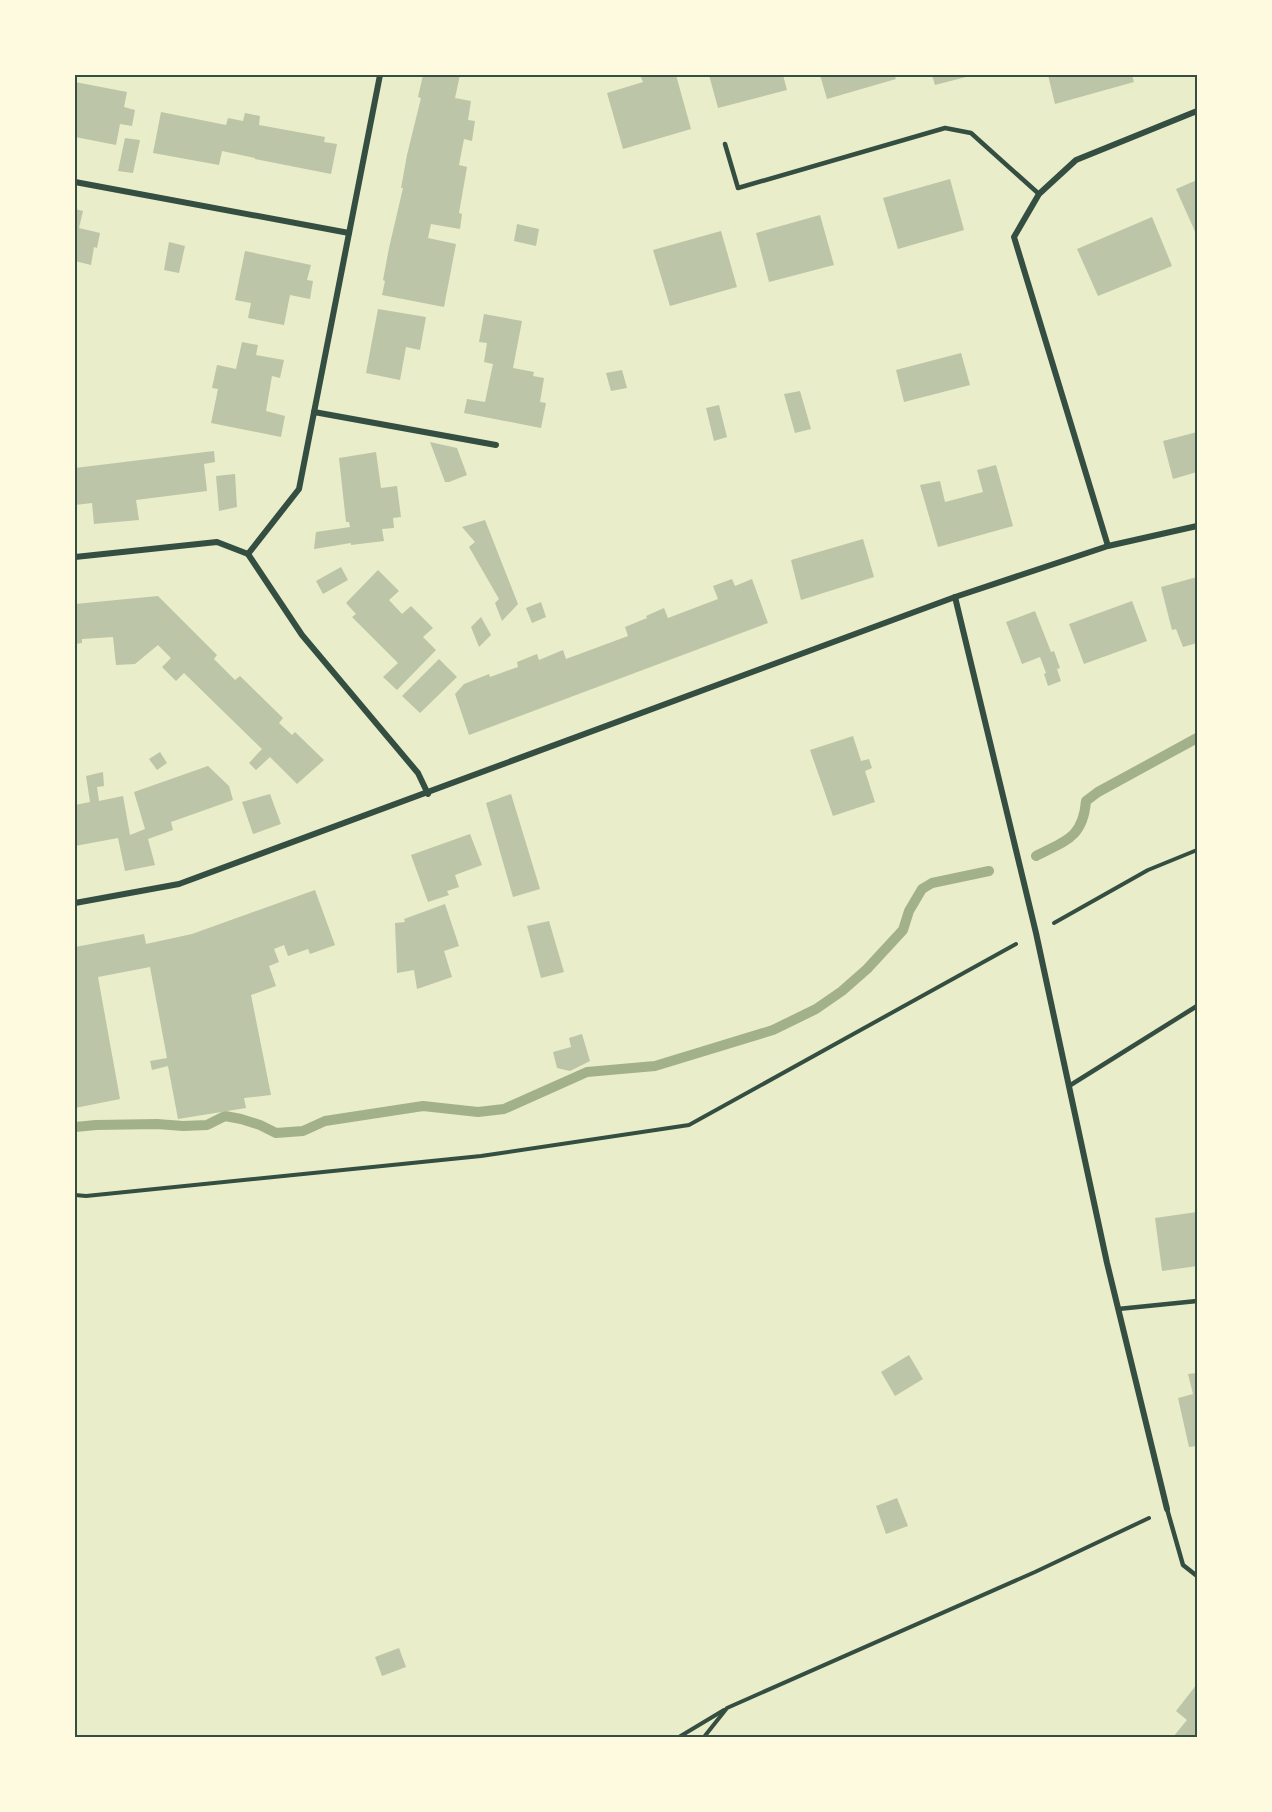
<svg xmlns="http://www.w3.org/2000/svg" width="1272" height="1812" font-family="'DM Sans',sans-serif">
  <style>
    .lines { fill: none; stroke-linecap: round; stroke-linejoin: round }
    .stream { stroke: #a3b18a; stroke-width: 10 }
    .building { fill: #bcc5a7 }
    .path { stroke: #344e41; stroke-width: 4 }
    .service { stroke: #344e41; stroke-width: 4.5 }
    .minor { stroke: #344e41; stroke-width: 6 }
    .neatline { fill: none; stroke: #344e41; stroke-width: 2 }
  </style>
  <rect width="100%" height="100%" fill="#e9edc9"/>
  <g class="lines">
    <!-- stream -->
    <g class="stream">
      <path d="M1036,856C1065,841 1083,838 1086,801L1098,792L1197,738"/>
      <polyline points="75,1127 96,1125 157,1124 183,1126 207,1125 225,1116 241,1119 260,1125 276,1133 303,1131 325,1121 423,1106 478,1112 504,1109 587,1072 655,1066 773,1030 816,1009 842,991 867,969 903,930 909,911 922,889 932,883 989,871"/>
    </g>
  </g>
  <!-- building -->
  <g class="building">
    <polygon points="423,75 460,75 455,98 471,101 468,120 475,121 472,141 464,139 459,165 467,167 459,213 462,214 460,229 431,224 428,238 456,244 444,307 382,295 385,281 383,280 389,248 403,188 401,188 407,155 421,98 418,97"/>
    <polygon points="640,75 676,75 691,129 623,149 607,93 643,82"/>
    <polygon points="709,75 783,75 787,90 718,108"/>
    <polygon points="820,75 894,75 896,79 827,99"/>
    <polygon points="932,75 970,75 970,76 935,85"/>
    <polygon points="1048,75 1132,75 1134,82 1055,104"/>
    <polygon points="75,82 127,92 124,107 135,110 132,126 120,124 116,145 75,137"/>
    <polygon points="161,112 226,125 228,118 243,121 245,113 260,116 259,125 325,137 324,142 337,144 331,174 255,159 255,158 222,151 219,165 153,153"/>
    <polygon points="125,138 140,140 133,173 118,171"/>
    <polygon points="950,179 964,230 898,249 883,198"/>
    <polygon points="1197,180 1197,236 1176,189"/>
    <polygon points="75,209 83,211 79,228 100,233 97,248 94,247 91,265 75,261"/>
    <polygon points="820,215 834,265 769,282 756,233"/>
    <polygon points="1152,217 1172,266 1098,296 1077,249"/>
    <polygon points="517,224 539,229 536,246 514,241"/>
    <polygon points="721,231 737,287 670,306 653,250"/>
    <polygon points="169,242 185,246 179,273 164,270"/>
    <polygon points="245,251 311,265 307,280 313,281 310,299 290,295 284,325 248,318 251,303 235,300"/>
    <polygon points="378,309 426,317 420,350 406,347 400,380 366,373"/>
    <polygon points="484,314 522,321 513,368 534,372 533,376 544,378 540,402 546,403 541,428 464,413 467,399 485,402 493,364 484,362 487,343 479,342"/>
    <polygon points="242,342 258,345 256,355 284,360 280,378 272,376 266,411 285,416 281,437 211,423 218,389 212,388 217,365 236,369"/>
    <polygon points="961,353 970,385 904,402 896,370"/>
    <polygon points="622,370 627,388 611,391 606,373"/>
    <polygon points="800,391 811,429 795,433 784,394"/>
    <polygon points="719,405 727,437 714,441 706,408"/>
    <polygon points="1197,432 1197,472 1173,479 1163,441"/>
    <polygon points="430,442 457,448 467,475 449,482 445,482"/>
    <polygon points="214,451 215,462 204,464 207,491 136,500 139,520 94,524 92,503 75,505 75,468"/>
    <polygon points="376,452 381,488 397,486 401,517 393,518 394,528 382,529 384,541 351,545 351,543 314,549 316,532 350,527 349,522 346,522 339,458"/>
    <polygon points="996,465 1013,526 938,547 920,485 940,481 945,502 983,492 977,470"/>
    <polygon points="235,474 237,507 219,511 216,476"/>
    <polygon points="485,520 518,604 502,621 495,603 499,599 469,547 475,542 462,527"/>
    <polygon points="863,539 874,577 801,600 791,560"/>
    <polygon points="341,567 348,580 323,594 316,581"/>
    <polygon points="378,570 399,591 389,600 402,614 411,606 433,628 423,637 436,650 397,690 383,677 398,663 352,617 356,614 346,603"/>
    <polygon points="1197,577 1197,643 1183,647 1176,629 1172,630 1161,587"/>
    <polygon points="732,579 735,586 752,579 768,623 469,735 455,694 464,684 489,674 490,677 518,667 517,662 537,654 539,660 563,650 566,659 628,636 625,627 647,618 646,616 664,608 668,618 718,599 713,586"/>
    <polygon points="158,596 217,655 214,659 235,680 240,676 283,718 279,723 292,735 295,732 324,760 297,784 270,757 256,770 249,763 262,749 184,673 176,681 162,667 171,658 158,645 135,664 116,665 113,637 82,639 82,643 75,644 75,604"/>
    <polygon points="1132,601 1147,641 1084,664 1069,624"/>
    <polygon points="541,602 546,617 532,623 526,608"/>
    <polygon points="1035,611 1051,652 1054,651 1060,668 1057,669 1061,681 1048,686 1044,674 1046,673 1040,657 1022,664 1006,622"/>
    <polygon points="481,617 491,635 479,647 471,627"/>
    <polygon points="439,659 457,677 420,713 402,696"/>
    <polygon points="853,736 861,761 869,759 872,768 865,771 875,802 833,816 810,750"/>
    <polygon points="160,752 167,763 157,770 149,759"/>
    <polygon points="208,766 229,786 233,800 171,822 173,830 148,839 155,865 125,871 118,838 75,846 75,805 90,802 86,776 103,772 104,786 97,787 99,801 123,796 130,835 145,829 134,792"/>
    <polygon points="270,794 281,824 253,834 242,802"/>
    <polygon points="511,794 540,889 513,897 486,803"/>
    <polygon points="470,834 482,865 455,875 459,887 447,891 449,895 428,902 411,855"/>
    <polygon points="315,890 335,945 310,954 308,949 288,956 284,945 274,949 279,962 269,966 276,986 251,995 271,1095 244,1098 246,1108 178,1119 168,1066 152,1070 150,1061 167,1058 150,967 98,977 120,1099 75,1108 75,947 144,934 146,944 192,934"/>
    <polygon points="445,904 459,946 444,951 452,977 417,989 414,970 397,973 395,923 405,922 404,919"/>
    <polygon points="549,921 564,972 541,978 527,926"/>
    <polygon points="582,1034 590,1061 570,1071 557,1068 553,1052 571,1047 569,1038"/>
    <polygon points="1197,1212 1197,1266 1162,1271 1155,1218"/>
    <polygon points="909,1355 923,1379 895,1396 881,1372"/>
    <polygon points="1197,1373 1197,1446 1189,1447 1178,1398 1193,1394 1188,1374"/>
    <polygon points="897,1498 908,1526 886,1534 876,1506"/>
    <polygon points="399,1648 406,1667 382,1676 375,1657"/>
    <polygon points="1197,1684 1197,1737 1173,1737 1187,1720 1176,1711"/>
  </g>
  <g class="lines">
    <!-- path -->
    <g class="path">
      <polyline points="1054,923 1148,870 1197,850"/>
      <polyline points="75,1195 86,1196 481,1156 689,1125 1016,944"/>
      <polyline points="679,1737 724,1710"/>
      <polyline points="704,1737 727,1708 1035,1572 1149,1518"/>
    </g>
    <!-- service -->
    <g class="service">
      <polyline points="725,144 738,188 945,128 971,133 1039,194"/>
      <polyline points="1069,1086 1197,1006"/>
      <polyline points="1118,1309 1197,1301"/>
      <polyline points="1167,1509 1183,1565 1197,1576"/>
    </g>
    <!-- minor -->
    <g class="minor">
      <polyline points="75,182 349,233"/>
      <polyline points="314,412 496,445"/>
      <polyline points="1108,546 1014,237 1039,194 1076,160 1197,111"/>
      <polyline points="248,554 299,489 380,75"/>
      <polyline points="248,554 302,635 418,773 428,794"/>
      <polyline points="75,557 217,542 248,554"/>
      <polyline points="955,597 1036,933 1107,1263 1167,1509"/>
      <polyline points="75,903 179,884 955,597 1108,546 1197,526"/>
    </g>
  </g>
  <!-- border -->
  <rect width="1272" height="1812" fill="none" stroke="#fefae0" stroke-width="153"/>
  <rect x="76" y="76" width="1120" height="1660" class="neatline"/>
</svg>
